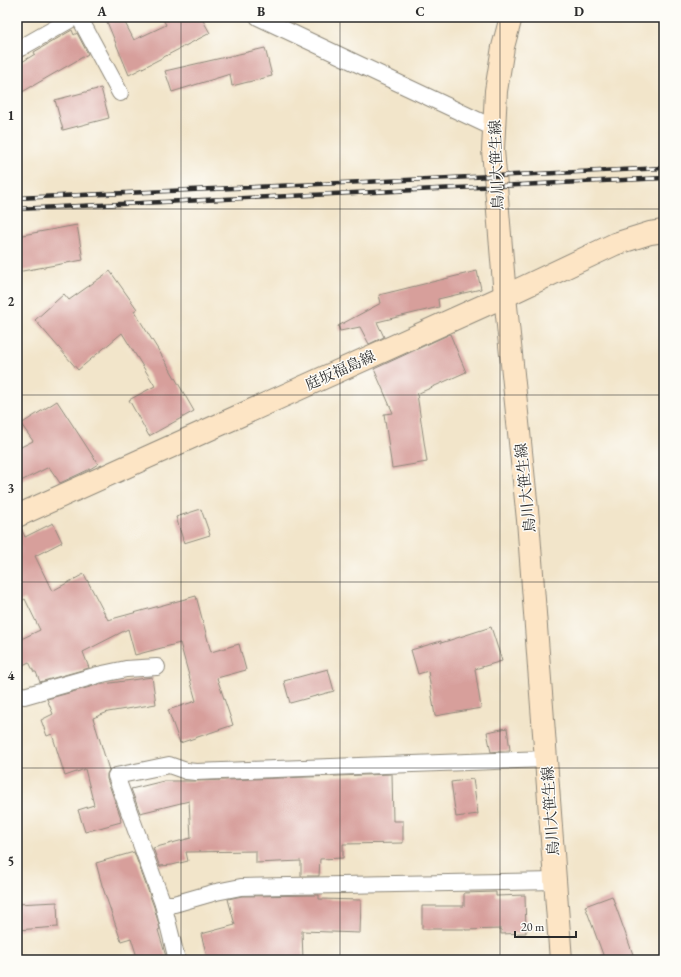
<svg xmlns="http://www.w3.org/2000/svg" width="681" height="977" font-family="'EB Garamond','Noto Serif JP',serif">
  <style>
    .building { fill: #d79f9b }
    .lines { fill: none; stroke-linecap: round; stroke-linejoin: round }
    .street-casing { stroke: #8e887a; stroke-width: 18 }
    .secondary-casing { stroke: #8e887a; stroke-width: 24 }
    .street { stroke: #fff; stroke-width: 16 }
    .secondary { stroke: #fde5c5; stroke-width: 22 }
    .rail-casing { stroke: #2b2b2b; stroke-width: 4.5 }
    .rail { stroke: #fdfcf7; stroke-width: 3; stroke-dasharray: 9; stroke-linecap: butt }
    .grid { fill: none; stroke: #2b2b2b; stroke-width: 1; stroke-opacity: 0.55 }
    .labels { text-anchor: middle; dominant-baseline: central; stroke-width: 3; stroke-linejoin: round; paint-order: stroke }
    .street-label { font-size: 15px; fill: #2b2b2b; stroke: #fdfcf7 }
    .neatline { fill: none; stroke: #2b2b2b; stroke-width: 1.5 }
    .grid-label { font-size: 13px; text-anchor: middle; font-weight: bold; fill: #2b2b2b }
  </style>
  <rect width="100%" height="100%" fill="#fdfcf7"/>
  <filter id="ink" filterUnits="userSpaceOnUse"><feTurbulence type="fractalNoise" baseFrequency=".025" numOctaves="2"/><feDisplacementMap in="SourceGraphic" scale="8" xChannelSelector="R" yChannelSelector="G"/><feConvolveMatrix kernelMatrix="1 2 1 2 8 2 1 2 1" color-interpolation-filters="sRGB"/></filter>
  <filter id="wash" filterUnits="userSpaceOnUse"><feTurbulence type="fractalNoise" baseFrequency=".012" numOctaves="4" result="noise"/><feDisplacementMap in="SourceGraphic" scale="16" xChannelSelector="R" yChannelSelector="G"/><feGaussianBlur stdDeviation="0.9" result="paint"/><feColorMatrix in="noise" values="0 0 0 0 0 0 0 0 0 0 0 0 0 0 0 0 0 1.4 0 .05"/><feComposite in="paint" operator="in"/></filter>
  <g filter="url(#wash)">
    <rect width="100%" height="100%" fill="#f2e5ca"/>
    <g id="blocks">
      <!-- building -->
      <g class="building">
        <polygon points="105,17 122,17 134,40 166,25 162,17 201,17 210,33 129,75"/>
        <polygon points="72,30 74,35 77,33 88,54 17,95 17,65 35,54 34,52"/>
        <polygon points="265,48 272,76 232,86 230,74 172,92 165,71"/>
        <polygon points="101,88 109,118 63,130 55,100"/>
        <polygon points="77,225 83,260 17,272 17,236"/>
        <polygon points="110,271 137,309 134,311 167,364 194,411 149,436 129,400 155,386 122,333 78,370 35,320 64,294 69,300"/>
        <polygon points="477,271 481,289 438,299 439,307 377,322 384,337 369,344 360,327 340,331 338,326 381,303 379,295"/>
        <polygon points="450,334 466,372 417,394 427,462 392,468 384,414 393,413 374,369"/>
        <polygon points="57,401 98,464 90,469 60,483 49,467 17,483 17,449 33,441 21,424"/>
        <polygon points="201,509 210,535 184,543 176,517"/>
        <polygon points="53,523 62,542 35,556 52,591 84,574 108,620 196,596 211,652 239,644 246,670 217,678 233,725 180,743 168,710 196,701 180,643 135,655 128,629 83,652 89,668 40,682 36,672 34,672 29,662 17,668 17,641 40,630 25,599 17,603 17,528 21,528 25,537"/>
        <polygon points="491,627 502,661 475,669 481,708 435,716 428,671 418,674 411,650 441,641 441,643"/>
        <polygon points="328,669 334,691 290,703 284,681"/>
        <polygon points="152,677 156,704 108,712 93,718 109,770 107,774 107,779 121,818 120,818 121,822 85,832 78,810 94,805 85,769 65,776 52,734 47,736 41,720 53,714 47,699 97,685"/>
        <polygon points="507,728 510,750 491,752 487,732"/>
        <polygon points="392,774 393,821 403,821 403,843 343,844 343,858 320,859 319,876 301,876 301,861 256,863 256,851 186,852 188,861 172,865 160,866 160,867 153,848 191,838 189,801 140,813 131,789 164,781 196,781"/>
        <polygon points="473,779 478,814 456,817 451,782"/>
        <polygon points="134,852 154,907 160,929 158,930 167,960 138,960 131,938 121,941 102,885 96,863"/>
        <polygon points="496,892 496,896 525,895 526,933 501,934 501,929 465,930 465,929 422,929 422,906 464,906 464,893"/>
        <polygon points="319,895 319,899 361,900 360,933 302,931 303,960 208,960 201,934 235,925 228,899 242,896"/>
        <polygon points="612,896 635,960 605,960 585,906"/>
        <polygon points="57,902 58,927 17,930 17,904"/>
      </g>
    </g>
  </g>
  <g filter="url(#ink)">
    <use href="#blocks" fill-opacity="0" stroke="#8e887a" stroke-width="1"/>
    <g class="lines">
      <defs>
        <g id="street">
          <polyline points="79,17 120,93"/>
          <polyline points="258,17 494,128"/>
          <polyline points="17,50 75,17"/>
          <polyline points="17,693 24,696 98,675 126,669 157,667"/>
          <polyline points="546,759 196,772 186,771 169,765 116,776 163,904 174,904 216,892 241,887 556,881"/>
          <polyline points="163,904 177,960"/>
        </g>
        <g id="secondary">
          <polyline points="511,17 503,47 496,91 493,150 505,296 528,520 561,960"/>
          <polyline points="17,516 505,296 615,244 650,233 664,231"/>
        </g>
      </defs>
      <!-- street casing -->
      <use href="#street" class="street-casing"/>
      <!-- secondary casing -->
      <use href="#secondary" class="secondary-casing"/>
      <!-- street -->
      <use href="#street" class="street"/>
      <!-- secondary -->
      <use href="#secondary" class="secondary"/>
      <defs>
        <g id="rail">
          <polyline points="17,198 664,168"/>
          <polyline points="17,209 664,178"/>
        </g>
      </defs>
      <!-- rail casing -->
      <use href="#rail" class="rail-casing"/>
      <!-- rail -->
      <use href="#rail" class="rail"/>
    </g>
  </g>
  <!-- grid -->
  <path class="grid" d="M181,17V960M340,17V960M500,17V960M17,209H664M17,395H664M17,582H664M17,768H664"/>
  <g class="labels">
    <!-- street labels -->
    <g class="street-label">
      <text transform="translate(496 165) rotate(-92)">鳥川大笹生線</text>
      <text transform="translate(340 370) rotate(-24)">庭坂福島線</text>
      <text transform="translate(525 488) rotate(-96)">鳥川大笹生線</text>
      <text transform="translate(550 811) rotate(-94)">鳥川大笹生線</text>
    </g>
  </g>
  <!-- margin -->
  <rect width="681" height="977" fill="none" stroke="#fdfcf7" stroke-width="44"/>
  <!-- scale -->
  <path d="M515 931v6h61v-6" fill="none" stroke="#2b2b2b" stroke-width="2"/>
  <text x="521" y="931" font-size="12" fill="#2b2b2b" stroke="#fdfcf7" stroke-width="3" paint-order="stroke">20 m</text>
  <rect x="22" y="22" width="637" height="933" class="neatline"/>
  <g class="grid-label">
    <text x="102" y="16">A</text>
    <text x="261" y="16">B</text>
    <text x="420" y="16">C</text>
    <text x="579" y="16">D</text>
    <text x="11" y="120">1</text>
    <text x="11" y="306">2</text>
    <text x="11" y="493">3</text>
    <text x="11" y="680">4</text>
    <text x="11" y="866">5</text>
  </g>
</svg>
